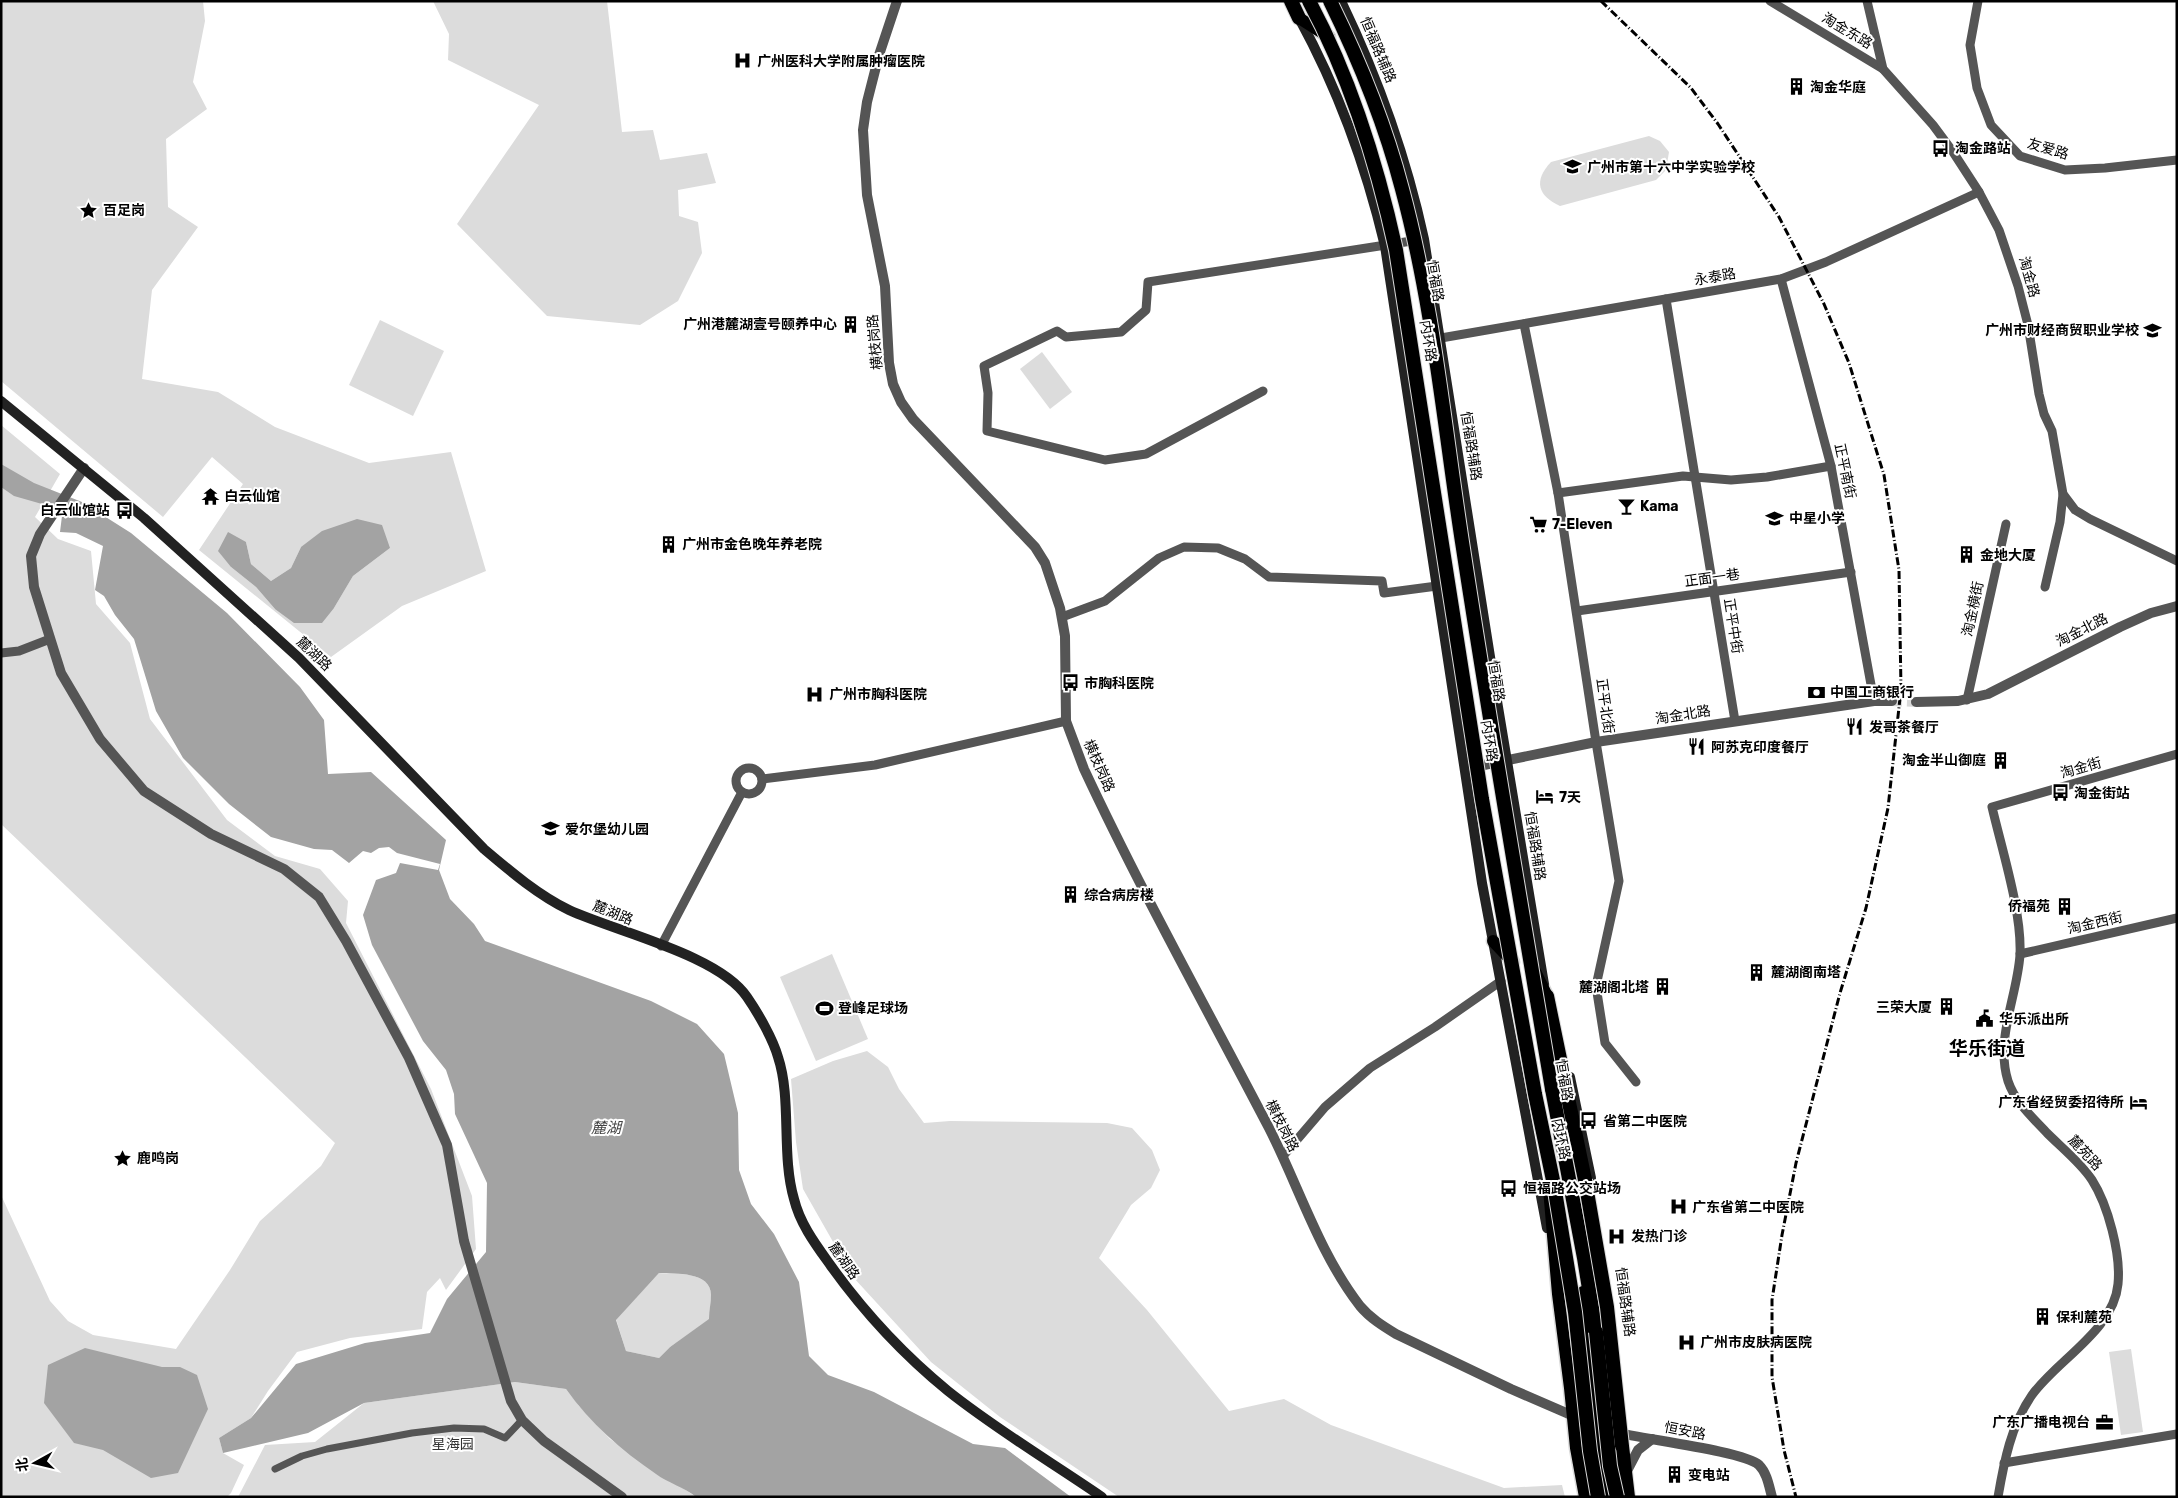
<svg xmlns="http://www.w3.org/2000/svg" width="2178" height="1498" font-family="Rubik,'Noto Sans SC',sans-serif">
  <style>
    .green { fill: #dcdcdc; fill-rule: evenodd }
    .water { fill: #a3a3a3; fill-rule: evenodd }
    .lines { fill: none; stroke-linecap: round; stroke-linejoin: round }
    .tertiary-tunnel { stroke: #d9d9d9; stroke-width: 10; stroke-dasharray: 10 5; stroke-linecap: butt }
    .primary-casing { stroke: #dbdbdb; stroke-width: 15 }
    .trunk-casing { stroke: #dbdbdb; stroke-width: 16 }
    .pedestrian { stroke: #555; stroke-width: 7 }
    .minor { stroke: #555; stroke-width: 9 }
    .tertiary { stroke: #555; stroke-width: 10 }
    .secondary { stroke: #222; stroke-width: 10 }
    .primary { stroke: #000; stroke-width: 12 }
    .trunk { stroke: #000; stroke-width: 14 }
    .rail { stroke: #000; stroke-width: 3; stroke-dasharray: 8 2.5 1 2.5; stroke-linecap: butt }
    .trunk-bridge-casing { stroke: #dbdbdb; stroke-width: 16; stroke-linecap: butt }
    .trunk-bridge { stroke: #000; stroke-width: 14 }
    .labels { text-anchor: middle; dominant-baseline: central; stroke-width: 4; stroke-linejoin: round; paint-order: stroke }
    .street-label { font-size: 14px; fill: #000; stroke: #fff }
    .poi-label { font-size: 14px; font-weight: bold; fill: #000; stroke: #fff; text-anchor: start }
    .park-label { font-size: 14px; fill: #333; stroke: #fff }
    .water-label { font-size: 15px; font-style: italic; fill: #444; stroke: #fff }
    .district-label { font-size: 19px; font-weight: bold; fill: #000; stroke: #fff }
  </style>
  <rect width="100%" height="100%" fill="#fff"/>
  <!-- green -->
  <g class="green">
    <path d="M1,1H203L205,21L193,82L207,109L166,139L168,207L198,227L152,290L142,379L218,392L275,427L369,463L451,452L486,571L402,606L331,657L199,550L243,484L212,457L163,517L1,381ZM246,542L251,564L271,581L291,568L301,547L390,548L353,576L334,608L275,609L256,587L231,567Z"/>
    <polygon points="433,1 607,1 622,132 653,130 660,160 707,153 716,183 678,190 679,216 698,222 702,253 678,301 640,325 547,316 457,224 539,105 448,60 449,34"/>
    <path d="M1649,136L1660,141L1669,152L1666,170L1656,180L1560,206C1538,196 1533,181 1551,162Z"/>
    <polygon points="380,320 444,351 413,416 349,385"/>
    <polygon points="1042,352 1072,392 1050,409 1020,369"/>
    <polygon points="1,425 60,474 35,517 58,539 91,551 96,604 130,643 150,719 227,820 275,856 320,869 348,901 346,923 431,1089 472,1196 476,1249 446,1290 440,1278 427,1292 422,1329 350,1338 297,1352 268,1391 251,1418 219,1438 223,1453 244,1465 231,1493 227,1497 1,1497 1,1195 50,1301 68,1321 93,1335 176,1349 230,1270 260,1221 321,1166 335,1143 1,824"/>
    <polygon points="832,954 868,1039 816,1061 780,977"/>
    <polygon points="867,1051 888,1067 899,1089 924,1123 950,1121 1107,1123 1132,1128 1152,1150 1160,1170 1151,1188 1131,1205 1099,1258 1147,1310 1229,1411 1284,1399 1331,1425 1504,1488 1562,1485 1565,1497 1119,1497 1000,1417 931,1362 853,1277 803,1189 796,1142 791,1079 833,1061"/>
    <path d="M659,1273C675,1274 711,1271 711,1295C711,1303 709,1310 710,1319L670,1347L659,1358L626,1351L616,1319Z"/>
    <polygon points="2131,1349 2143,1432 2121,1435 2109,1352"/>
    <polygon points="515,1382 566,1389 579,1406 610,1439 696,1497 238,1497 265,1445 315,1442 364,1403"/>
  </g>
  <!-- water -->
  <g class="water">
    <path d="M1,464L34,483L82,502L131,533L227,613L300,687L324,720L328,774L371,772L446,840L439,870L450,899L474,924L485,941L651,1001L697,1024L724,1054L738,1113L739,1170L751,1204L774,1234L799,1282L809,1356L828,1375L874,1392L973,1444L1005,1448L1071,1497H696C684,1487 668,1483 656,1474C621,1450 590,1423 566,1389L515,1382L364,1403L308,1433L223,1453L219,1438L251,1418L296,1364L365,1343L430,1333L447,1299L486,1252L487,1183L455,1114L454,1094L446,1070L423,1041L372,945L363,915L376,880L396,873L400,863L438,870L440,864L397,853L389,847L379,848L371,853L363,851L349,863L332,850L314,849L271,837L229,804L183,758L156,711L134,639L115,615L104,596L95,590L103,546L76,533L60,532L62,516L42,504L14,496L1,487ZM659,1273C675,1274 711,1271 711,1295C711,1303 709,1310 709,1319L670,1347L659,1358L626,1351L616,1320Z"/>
    <polygon points="357,519 382,525 390,548 353,576 334,608 322,623 294,623 275,609 256,587 231,567 218,551 228,532 246,542 251,564 271,581 291,568 301,547 322,531"/>
    <polygon points="85,1348 162,1367 180,1367 197,1375 208,1409 178,1473 151,1478 103,1450 74,1443 44,1403 48,1365"/>
  </g>
  <g class="lines">
    <!-- tertiary-tunnel -->
    <polyline class="tertiary-tunnel" points="1892,701 1916,702"/>
    <defs>
      <g id="primary">
        <polyline points="1299,18 1329,37"/>
        <polyline points="1493,941 1513,962"/>
        <polyline points="1534,969 1547,996"/>
        <polyline points="1549,1189 1558,1294 1570,1388 1576,1448 1585,1497"/>
        <polyline points="1583,1292 1598,1426 1608,1497"/>
      </g>
      <g id="trunk">
        <polyline points="1291,1 1299,18"/>
        <polyline points="1547,996 1585,1180"/>
        <polyline points="1552,1089 1584,1258 1596,1332"/>
        <polyline points="1622,1446 1628,1497"/>
      </g>
    </defs>
    <!-- primary casing -->
    <use href="#primary" class="primary-casing"/>
    <!-- trunk casing -->
    <use href="#trunk" class="trunk-casing"/>
    <!-- pedestrian -->
    <polyline class="pedestrian" points="275,1469 302,1456 327,1449 412,1433 454,1428 484,1429 505,1438 522,1420"/>
    <!-- minor -->
    <g class="minor">
      <polyline points="1770,1 1883,69"/>
      <polyline points="1867,1 1883,69 1933,125 1953,152 1979,192 1999,230 2018,286 2028,325 2039,394 2044,414 2052,431 2063,494 2075,510 2090,519 2177,561"/>
      <polyline points="1978,1 1970,45 1977,88 1991,125 2020,156 2065,170 2105,168 2177,160"/>
      <polyline points="1781,279 1831,466 1874,701"/>
      <polyline points="1666,299 1735,721"/>
      <polyline points="1524,324 1558,493 1596,742 1619,881 1596,986 1605,1043 1636,1082"/>
      <polyline points="1441,338 1781,279 1826,262 1979,192"/>
      <polyline points="1263,391 1146,454 1105,460 987,431 988,393 984,366 1057,331 1066,337 1121,332 1146,310 1148,282 1418,240"/>
      <polyline points="1558,493 1683,476 1731,480 1767,477 1831,466"/>
      <polyline points="2045,587 2060,522 2063,494"/>
      <polyline points="1577,611 1851,572"/>
      <polyline points="1062,617 1105,601 1159,558 1184,547 1218,548 1245,559 1269,577 1382,581 1384,593 1437,586"/>
      <polyline points="1,653 19,651 50,639"/>
      <polyline points="1967,700 2006,524"/>
      <circle cx="749" cy="781" r="13"/>
      <polyline points="762,779 875,765 1066,721"/>
      <polyline points="661,946 742,792"/>
      <polyline points="2020,954 2177,918"/>
      <polyline points="1283,1156 1325,1107 1370,1068 1435,1027 1501,981"/>
      <polyline points="2004,1463 2177,1434"/>
      <path d="M1998,1497C2004,1462 2011,1425 2032,1395C2057,1360 2114,1330 2118,1284C2121,1254 2108,1205 2092,1180C2082,1164 2061,1147 2047,1133C2032,1117 2015,1102 2008,1081C1995,1039 2017,997 2020,955C2022,912 2002,850 1992,807L2177,754"/>
    </g>
    <!-- tertiary -->
    <g class="tertiary">
      <path d="M897,1L879,55L867,102L863,130L867,195L885,286L889,363L893,384L901,402L913,419L1035,547L1045,563L1060,608L1065,636L1066,721L1084,769C1141,891 1207,1009 1269,1128C1299,1187 1319,1253 1360,1306C1370,1318 1383,1326 1396,1334L1511,1389L1578,1418"/>
      <polyline points="84,468 40,534 31,556 34,587 61,673 100,739 144,791 211,834 284,869 319,897 346,941 409,1058 447,1145 464,1241 511,1401 522,1420 544,1441 622,1497"/>
      <polyline points="1916,702 1958,701 1988,694 2120,627 2151,613 2177,606"/>
      <polyline points="1479,766 1596,742 1874,701 1892,701"/>
      <path d="M1615,1432C1641,1439 1744,1451 1759,1465C1767,1473 1769,1486 1772,1497"/>
      <polyline points="1628,1469 1638,1450 1652,1439"/>
    </g>
    <!-- secondary -->
    <g class="secondary">
      <path d="M1341,1C1378,78 1406,156 1424,239L1497,701L1544,984"/>
      <path d="M1299,18C1339,91 1366,166 1385,246L1482,883L1547,1228"/>
      <path d="M1,401L144,518L299,658L484,849C510,871 538,895 569,910C617,932 719,955 747,997C758,1013 773,1039 778,1057C792,1099 781,1155 794,1199C800,1224 816,1245 831,1266C864,1312 904,1355 948,1391C997,1430 1051,1462 1102,1497"/>
      <polyline points="1570,1077 1591,1178"/>
    </g>
    <!-- primary -->
    <use href="#primary" class="primary"/>
    <!-- trunk -->
    <use href="#trunk" class="trunk"/>
    <!-- rail -->
    <polyline class="rail" points="1601,1 1691,88 1718,124 1779,217 1824,304 1849,363 1884,475 1899,570 1901,689 1888,808 1866,908 1840,993 1796,1163 1782,1235 1772,1300 1772,1377 1784,1450 1796,1497"/>
    <defs>
      <g id="trunk-bridge">
        <path d="M1309,1C1351,79 1377,163 1396,250L1482,799L1535,1094L1554,1185L1575,1312L1590,1451L1598,1497"/>
        <path d="M1330,1C1360,62 1385,124 1402,189C1433,304 1444,425 1462,542C1490,725 1521,907 1552,1089"/>
        <polyline points="1585,1180 1607,1307 1622,1446"/>
        <polyline points="1596,1332 1610,1466 1617,1497"/>
      </g>
    </defs>
    <!-- trunk-bridge casing -->
    <use href="#trunk-bridge" class="trunk-bridge-casing"/>
    <!-- trunk-bridge -->
    <use href="#trunk-bridge" class="trunk-bridge"/>
  </g>
  <!-- icons -->
  <defs>
    <symbol id="hospital-bare" viewBox="-9 -9 18 18"><path d="M-5-5h3v3.5h4V-5h3V5h-3V1.5h-4V5h-3Z" fill="#000" stroke="#fff" stroke-width="2.5" paint-order="stroke"/></symbol>
    <symbol id="building-bare" viewBox="-9 -9 18 18"><path d="M-4-6H4V6H1V3H-1V6H-4ZM-2.5-4.3h1.7v1.8h-1.7ZM.8-4.3h1.7v1.8H.8ZM-2.5-1h1.7V.8h-1.7ZM.8-1h1.7V.8H.8Z" fill="#000" stroke="#fff" stroke-width="2.5" paint-order="stroke"/></symbol>
    <symbol id="bus-bare" viewBox="-9 -9 18 18"><path d="M-5-6H5V4H4V6H2V4H-2V6H-4V4H-5ZM-3.5-4V0h7V-4ZM-3.5 1.2v1.5H-2V1.2ZM2 1.2v1.5H3.5V1.2Z" fill="#000" stroke="#fff" stroke-width="2.5" paint-order="stroke"/></symbol>
    <symbol id="school-bare" viewBox="-9 -9 18 18"><path d="M0-5L7-2L0 1L-7-2ZM-4 1L0 2.5L4 1V4Q0 6-4 4Z" fill="#000" stroke="#fff" stroke-width="2.5" paint-order="stroke"/></symbol>
    <symbol id="sight-bare" viewBox="-9 -9 18 18"><path d="M0-6L1.8-2.2L6-1.7L2.9 1.2L3.7 5.4L0 3.3L-3.7 5.4L-2.9 1.2L-6-1.7L-1.8-2.2Z" fill="#000" stroke="#fff" stroke-width="2.5" paint-order="stroke"/></symbol>
    <symbol id="temple-bare" viewBox="-9 -9 18 18"><path d="M0-6L5-2H3V0L6.5 2.5H4V6H1.5V3h-3V6H-4V2.5H-6.5L-3 0V-2H-5Z" fill="#000" stroke="#fff" stroke-width="2.5" paint-order="stroke"/></symbol>
    <symbol id="bar-bare" viewBox="-9 -9 18 18"><path d="M-6-5H6L.8 .8V4.5H3.5V6h-7V4.5H-.8V.8Z" fill="#000" stroke="#fff" stroke-width="2.5" paint-order="stroke"/></symbol>
    <symbol id="supermarket-bare" viewBox="-9 -9 18 18"><path d="M-6-5.5h2.5l.6 2H6L4.5 2H-2.5L-4.4-4H-6ZM-1.5 3.2a1.3 1.3 0 1 0 .1 0ZM3 3.2a1.3 1.3 0 1 0 .1 0Z" fill="#000" stroke="#fff" stroke-width="2.5" paint-order="stroke"/></symbol>
    <symbol id="bank-bare" viewBox="-9 -9 18 18"><path d="M-6-4H6V4H-6ZM0-2.3a2.3 2.3 0 1 0 0 4.6a2.3 2.3 0 1 0 0-4.6Z" fill="#000" stroke="#fff" stroke-width="2.5" paint-order="stroke"/></symbol>
    <symbol id="restaurant-bare" viewBox="-9 -9 18 18"><path d="M-5-6h1v4h1v-4h1v4h1v-4h1v5L-1.5 .5V6h-2V.5L-5-1ZM5-6V6H3V1.5H1.5Q1.5-4 5-6Z" fill="#000" stroke="#fff" stroke-width="2.5" paint-order="stroke"/></symbol>
    <symbol id="hotel-bare" viewBox="-9 -9 18 18"><path d="M-6-4.5h1.5V1H6V5H4.5V3h-9V5H-6ZM-4 0a1.8 1.8 0 1 1 3.6 0ZM.5 0V-2.5h3Q6-2.5 6 0Z" fill="#000" stroke="#fff" stroke-width="2.5" paint-order="stroke"/></symbol>
    <symbol id="stadium-bare" viewBox="-9 -9 18 18"><path d="M0-5a6.5 5 0 1 0 0 10a6.5 5 0 1 0 0-10ZM-3.5-1.8h7v3.6h-7Z" fill="#000" stroke="#fff" stroke-width="2.5" paint-order="stroke"/></symbol>
    <symbol id="civic-bare" viewBox="-9 -9 18 18"><path d="M-.6-6.5H3V-4.5H.6V-3L4-1V1h2V6H-6V1h2V-1L-.6-3ZM-1.2 2.5V6h2.4V2.5Z" fill="#000" stroke="#fff" stroke-width="2.5" paint-order="stroke"/></symbol>
    <symbol id="office-bare" viewBox="-9 -9 18 18"><path d="M-6-3h4V-5.5h4V-3h4V5H-6ZM-1-4.5V-3h2v-1.5ZM-6 0V1H6V0Z" fill="#000" stroke="#fff" stroke-width="2.5" paint-order="stroke"/></symbol>
  </defs>
  <g fill-rule="evenodd">
    <use href="#hospital-bare" x="730" y="48" width="25" height="25"/>
    <use href="#building-bare" x="1784" y="74" width="25" height="25"/>
    <use href="#bus-bare" x="1928" y="136" width="25" height="25"/>
    <use href="#school-bare" x="1560" y="154" width="25" height="25"/>
    <use href="#sight-bare" x="76" y="198" width="25" height="25"/>
    <use href="#building-bare" x="838" y="312" width="25" height="25"/>
    <use href="#school-bare" x="2140" y="318" width="25" height="25"/>
    <use href="#temple-bare" x="198" y="484" width="25" height="25"/>
    <use href="#bar-bare" x="1614" y="494" width="25" height="25"/>
    <use href="#bus-bare" x="112" y="498" width="25" height="25"/>
    <use href="#school-bare" x="1762" y="506" width="25" height="25"/>
    <use href="#supermarket-bare" x="1526" y="512" width="25" height="25"/>
    <use href="#building-bare" x="656" y="532" width="25" height="25"/>
    <use href="#building-bare" x="1954" y="542" width="25" height="25"/>
    <use href="#bus-bare" x="1058" y="670" width="25" height="25"/>
    <use href="#bank-bare" x="1804" y="680" width="25" height="25"/>
    <use href="#hospital-bare" x="802" y="682" width="25" height="25"/>
    <use href="#restaurant-bare" x="1842" y="714" width="25" height="25"/>
    <use href="#restaurant-bare" x="1684" y="734" width="25" height="25"/>
    <use href="#building-bare" x="1988" y="748" width="25" height="25"/>
    <use href="#bus-bare" x="2048" y="780" width="25" height="25"/>
    <use href="#hotel-bare" x="1532" y="784" width="25" height="25"/>
    <use href="#school-bare" x="538" y="816" width="25" height="25"/>
    <use href="#building-bare" x="1058" y="882" width="25" height="25"/>
    <use href="#building-bare" x="2052" y="894" width="25" height="25"/>
    <use href="#building-bare" x="1744" y="960" width="25" height="25"/>
    <use href="#building-bare" x="1650" y="974" width="25" height="25"/>
    <use href="#building-bare" x="1934" y="994" width="25" height="25"/>
    <use href="#stadium-bare" x="812" y="996" width="25" height="25"/>
    <use href="#civic-bare" x="1972" y="1006" width="25" height="25"/>
    <use href="#hotel-bare" x="2126" y="1090" width="25" height="25"/>
    <use href="#bus-bare" x="1576" y="1108" width="25" height="25"/>
    <use href="#sight-bare" x="110" y="1146" width="25" height="25"/>
    <use href="#bus-bare" x="1496" y="1176" width="25" height="25"/>
    <use href="#hospital-bare" x="1666" y="1194" width="25" height="25"/>
    <use href="#hospital-bare" x="1604" y="1224" width="25" height="25"/>
    <use href="#building-bare" x="2030" y="1304" width="25" height="25"/>
    <use href="#hospital-bare" x="1674" y="1330" width="25" height="25"/>
    <use href="#office-bare" x="2092" y="1410" width="25" height="25"/>
    <use href="#building-bare" x="1662" y="1462" width="25" height="25"/>
  </g>
  <g class="labels">
    <!-- street labels -->
    <g class="street-label">
      <text transform="translate(1847 31) rotate(31)">淘金东路</text>
      <text transform="translate(1378 50) rotate(67)">恒福路辅路</text>
      <text transform="translate(2048 149) rotate(17)">友爱路</text>
      <text transform="translate(1715 277) rotate(-10)">永泰路</text>
      <text transform="translate(2029 277) rotate(74)">淘金路</text>
      <text transform="translate(1435 281) rotate(80)">恒福路</text>
      <text transform="translate(1428 341) rotate(81)">内环路</text>
      <text transform="translate(875 342) rotate(-95)">横枝岗路</text>
      <text transform="translate(1471 446) rotate(81)">恒福路辅路</text>
      <text transform="translate(1845 471) rotate(78)">正平南街</text>
      <text transform="translate(1712 578) rotate(-8)">正面一巷</text>
      <text transform="translate(1973 609) rotate(-78)">淘金横街</text>
      <text transform="translate(1733 626) rotate(81)">正平中街</text>
      <text transform="translate(2082 630) rotate(-27)">淘金北路</text>
      <text transform="translate(314 654) rotate(44)">麓湖路</text>
      <text transform="translate(1496 681) rotate(81)">恒福路</text>
      <text transform="translate(1605 706) rotate(82)">正平北街</text>
      <text transform="translate(1683 715) rotate(-9)">淘金北路</text>
      <text transform="translate(1489 741) rotate(81)">内环路</text>
      <text transform="translate(1099 766) rotate(66)">横枝岗路</text>
      <text transform="translate(2081 768) rotate(-16)">淘金街</text>
      <text transform="translate(1535 846) rotate(81)">恒福路辅路</text>
      <text transform="translate(613 913) rotate(22)">麓湖路</text>
      <text transform="translate(2095 923) rotate(-13)">淘金西街</text>
      <text transform="translate(1564 1080) rotate(80)">恒福路</text>
      <text transform="translate(1282 1126) rotate(63)">横枝岗路</text>
      <text transform="translate(1561 1139) rotate(78)">内环路</text>
      <text transform="translate(2085 1153) rotate(47)">麓苑路</text>
      <text transform="translate(844 1261) rotate(55)">麓湖路</text>
      <text transform="translate(1625 1302) rotate(82)">恒福路辅路</text>
      <text transform="translate(1685 1431) rotate(11)">恒安路</text>
    </g>
    <!-- poi labels -->
    <g class="poi-label">
      <text x="757" y="61">广州医科大学附属肿瘤医院</text>
      <text x="1810" y="87">淘金华庭</text>
      <text x="1955" y="148">淘金路站</text>
      <text x="1587" y="167">广州市第十六中学实验学校</text>
      <text x="103" y="210">百足岗</text>
      <text x="837" y="324" text-anchor="end">广州港麓湖壹号颐养中心</text>
      <text x="2139" y="330" text-anchor="end">广州市财经商贸职业学校</text>
      <text x="224" y="496">白云仙馆</text>
      <text x="1640" y="506">Kama</text>
      <text x="110" y="510" text-anchor="end">白云仙馆站</text>
      <text x="1789" y="518">中星小学</text>
      <text x="1552" y="524">7-Eleven</text>
      <text x="682" y="544">广州市金色晚年养老院</text>
      <text x="1980" y="555">金地大厦</text>
      <text x="1084" y="683">市胸科医院</text>
      <text x="1830" y="692">中国工商银行</text>
      <text x="829" y="694">广州市胸科医院</text>
      <text x="1869" y="727">发哥茶餐厅</text>
      <text x="1711" y="747">阿苏克印度餐厅</text>
      <text x="1986" y="760" text-anchor="end">淘金半山御庭</text>
      <text x="2074" y="793">淘金街站</text>
      <text x="1559" y="797">7天</text>
      <text x="565" y="829">爱尔堡幼儿园</text>
      <text x="1084" y="895">综合病房楼</text>
      <text x="2050" y="906" text-anchor="end">侨福苑</text>
      <text x="1771" y="972">麓湖阁南塔</text>
      <text x="1649" y="987" text-anchor="end">麓湖阁北塔</text>
      <text x="1932" y="1007" text-anchor="end">三荣大厦</text>
      <text x="838" y="1008">登峰足球场</text>
      <text x="1999" y="1019">华乐派出所</text>
      <text x="2124" y="1102" text-anchor="end">广东省经贸委招待所</text>
      <text x="1603" y="1121">省第二中医院</text>
      <text x="137" y="1158">鹿鸣岗</text>
      <text x="1523" y="1188">恒福路公交站场</text>
      <text x="1692" y="1207">广东省第二中医院</text>
      <text x="1631" y="1236">发热门诊</text>
      <text x="2056" y="1317">保利麓苑</text>
      <text x="1700" y="1342">广州市皮肤病医院</text>
      <text x="2090" y="1422" text-anchor="end">广东广播电视台</text>
      <text x="1688" y="1475">变电站</text>
    </g>
    <!-- park labels -->
    <g class="park-label">
      <text x="453" y="1444">星海园</text>
    </g>
    <!-- water labels -->
    <g class="water-label">
      <text x="606" y="1128">麓湖</text>
    </g>
    <!-- district labels -->
    <g class="district-label">
      <text x="1987" y="1048">华乐街道</text>
    </g>
  </g>
  <!-- border -->
  <rect width="2178" height="1498" fill="none" stroke="#000000" stroke-width="5"/>
  <!-- north arrow -->
  <g transform="translate(35 1463) rotate(262)" stroke="#ffffff" stroke-width="4" paint-order="stroke">
  <path d="M0-4L9 19L0 12L-9 19Z" fill="#000000"/>
  <text y="-8" font-size="14" font-weight="bold" text-anchor="middle" fill="#000000">北</text>
  </g>
</svg>
